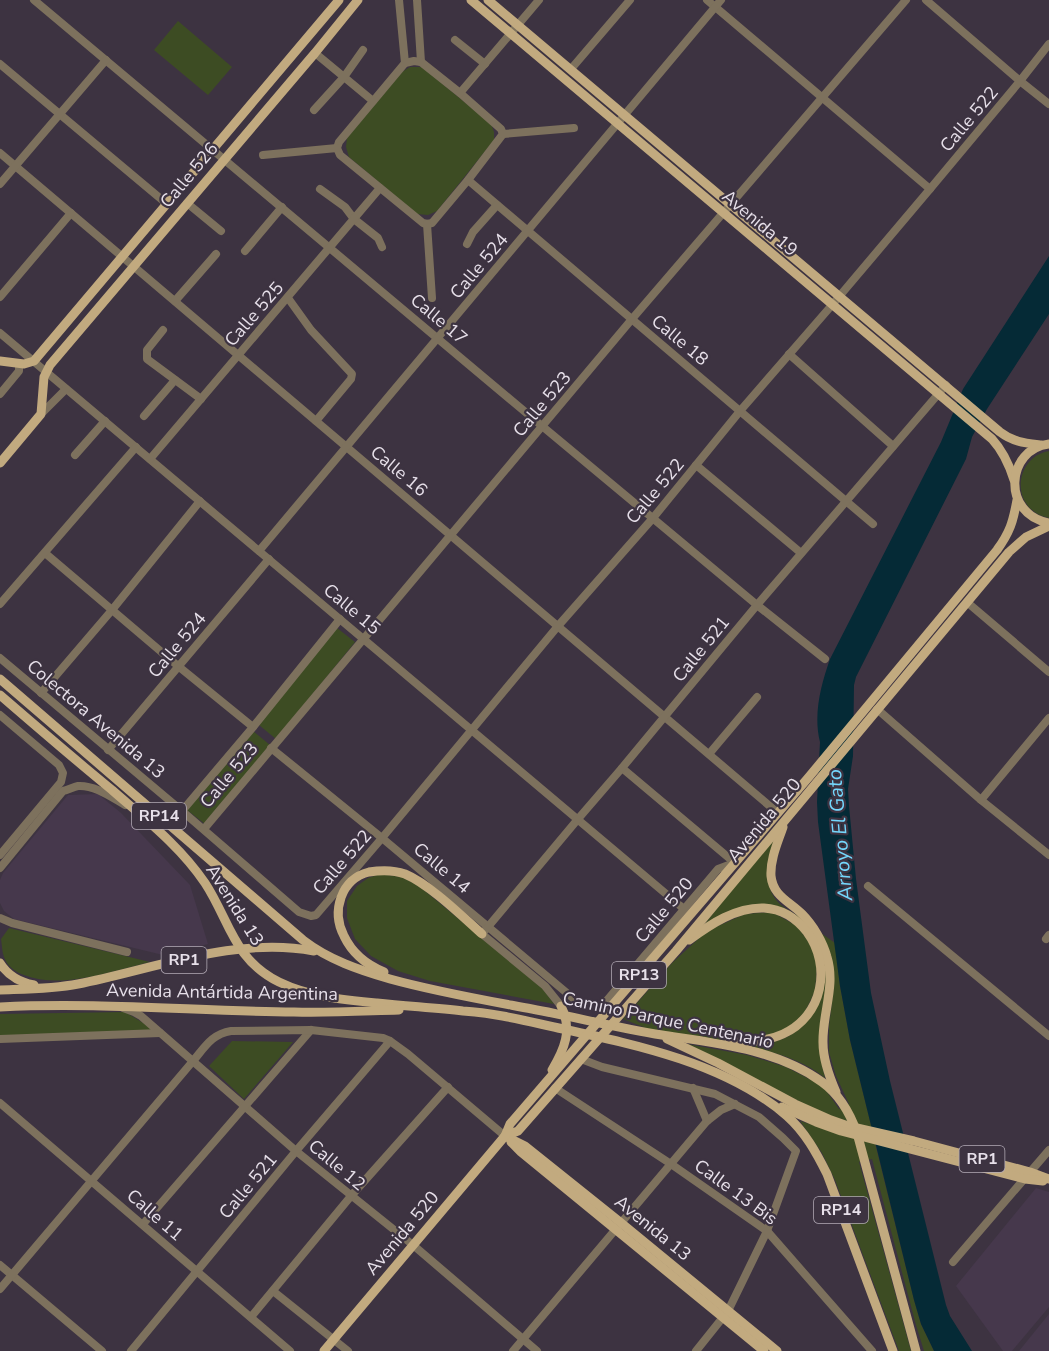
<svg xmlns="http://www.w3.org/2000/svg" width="1049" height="1351" font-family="'Nunito Sans',sans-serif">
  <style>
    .built { fill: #46384c }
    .green { fill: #3d4c23 }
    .water { fill: #052a36 }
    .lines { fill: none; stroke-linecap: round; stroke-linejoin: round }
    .minor { stroke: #7d715d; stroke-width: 8 }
    .major { stroke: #c2aa7f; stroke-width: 9 }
    .labels { text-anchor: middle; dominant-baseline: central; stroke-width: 4.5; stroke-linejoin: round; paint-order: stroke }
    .shield { fill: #3d3341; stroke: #b4acb7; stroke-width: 1.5 }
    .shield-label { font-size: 16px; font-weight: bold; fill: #e7e0ea }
    .street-label { font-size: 18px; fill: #e7e0ea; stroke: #3d3341 }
    .water-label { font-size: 20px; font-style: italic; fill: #74d7fc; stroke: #3d3341 }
  </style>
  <rect width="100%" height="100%" fill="#3d3341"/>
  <!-- built -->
  <g class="built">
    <polygon points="98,794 121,813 190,885 208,944 163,955 14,919 4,911 0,903 0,880 3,873 68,795"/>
    <polygon points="1036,1188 1049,1192 1049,1307 1012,1351 1003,1351 956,1286"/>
    <polygon points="1049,1314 1049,1351 1019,1351"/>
  </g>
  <!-- green -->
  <g class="green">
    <polygon points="178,21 232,67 208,95 154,50"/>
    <polygon points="410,67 422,67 491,124 494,132 494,140 437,211 428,215 417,214 349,157 346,147 347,138 402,72"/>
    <path d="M1049,451V518C1045,517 1039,515 1036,513C1010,496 1019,456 1049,451Z"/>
    <polygon points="337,628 355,642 276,739 259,725"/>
    <polygon points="253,731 270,745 205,824 187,810"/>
    <path d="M776,835C769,855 761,882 777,901C783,908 792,912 800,917C810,925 817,939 822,951C832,979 823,1000 820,1028C819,1044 821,1062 825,1078C800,1058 771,1051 740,1046C757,1045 774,1044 789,1036C836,1008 834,934 785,910C777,906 768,904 759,904C739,905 720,917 703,926Z"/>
    <polygon points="380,874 402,877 419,886 543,989 554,1004 430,981 398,971 371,956 355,939 347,918 347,901 357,886 368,878"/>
    <polygon points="772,912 797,926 814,949 817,968 815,991 805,1012 788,1029 759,1041 717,1040 651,1030 623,1019 672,963 707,931 745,914"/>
    <path d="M9,928L150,962C112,971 61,990 24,975C15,972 7,966 4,957C2,952 2,945 1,939Z"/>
    <polygon points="818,931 835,943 840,986 850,1040 872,1129 824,1114 687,1044 747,1055 786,1067 817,1083 825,1089 839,1109 849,1104 836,1076 829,1052 829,1026 834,985"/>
    <polygon points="125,1012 160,1033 0,1037 0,1014"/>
    <polygon points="232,1041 293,1042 244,1099 209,1066"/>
    <polygon points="800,1121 875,1143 914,1300 921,1324 934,1351 924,1351 916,1325 872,1159 859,1162 911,1351 899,1351 835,1180 822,1153"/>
  </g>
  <!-- water -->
  <path class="water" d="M1049,256V314L987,409L972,437L966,459L856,677L854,685L853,756L848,789L849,806L856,879L871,993L890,1081L946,1305L950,1316L972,1351H934L921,1324L914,1300L850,1040L840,986L818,822L817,802L820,742C813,714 821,685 830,659L941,442L963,389Z"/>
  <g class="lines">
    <!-- minor -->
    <g class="minor">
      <polyline points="34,0 542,426 757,605 825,659"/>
      <polyline points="399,0 405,63"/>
      <polyline points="417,0 421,62"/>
      <polyline points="707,0 930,189"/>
      <polyline points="926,0 1020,81 1049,104"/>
      <polyline points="455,40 485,64"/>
      <polyline points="315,53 373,101"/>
      <polygon points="414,61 421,62 460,93 501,129 503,134 468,180 432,223 427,224 423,223 340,155 337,148 339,142 405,63"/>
      <polyline points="0,64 167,204"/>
      <polyline points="571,69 630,0"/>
      <polyline points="460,93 539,0"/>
      <polyline points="314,110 344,77 363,50"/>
      <polyline points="503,134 574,128"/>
      <polyline points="0,153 778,813"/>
      <polyline points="263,155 337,148"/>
      <polyline points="468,180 873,524"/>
      <polyline points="0,184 106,60"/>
      <polyline points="320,189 345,207 354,219 378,238 382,247"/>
      <polyline points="187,203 221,231"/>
      <polyline points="427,224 432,298"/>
      <polyline points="467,244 473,232 497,205"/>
      <polyline points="245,251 282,207"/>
      <polyline points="0,297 71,213"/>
      <polyline points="288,298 311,330 352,374 351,379 316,421"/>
      <polyline points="175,301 216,254"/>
      <polyline points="163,330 147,350 147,359 201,399"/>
      <polyline points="0,333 684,909"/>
      <polyline points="789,354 893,446"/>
      <polyline points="0,394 19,371 19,364"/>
      <polyline points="41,414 66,389"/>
      <polyline points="144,416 175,380"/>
      <polyline points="75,455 105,421"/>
      <polyline points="150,459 380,188"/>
      <polyline points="696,465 801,553"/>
      <polyline points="259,551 721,0"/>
      <polyline points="45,553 178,666 253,727"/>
      <polyline points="968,603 1049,672"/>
      <polyline points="0,604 136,447"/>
      <polyline points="0,658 182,811 299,912 311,916 316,915 382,838 558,626 653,518 740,411 832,305 930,189 1020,81 1049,44"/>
      <polyline points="41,693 112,610 200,501"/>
      <polyline points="877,709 981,800 1049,855"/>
      <polyline points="0,715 59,765 63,773 61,782 0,855"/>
      <path d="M271,748L382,838L580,1004C589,1007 595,1007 603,1005L718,869L734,863"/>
      <polyline points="108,750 269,559"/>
      <polyline points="709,754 757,697"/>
      <polyline points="622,768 735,863"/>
      <polyline points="981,800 1049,718"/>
      <polyline points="182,811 253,727 340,619"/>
      <polyline points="204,829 632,319 906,0"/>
      <path d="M0,868L63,791C68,790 73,787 78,786C95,785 111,797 125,805"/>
      <polyline points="868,886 1049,1036"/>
      <polyline points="0,918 12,923 127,952"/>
      <polyline points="1046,939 1049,935"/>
      <polyline points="561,1006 545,986 482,934 578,819 622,768 757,605 946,385"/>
      <polyline points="123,1008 134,1012 141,1016 296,1151 413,1245 537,1351"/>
      <polyline points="0,1039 160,1033"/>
      <polyline points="581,1059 602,1067 715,1094 759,1117 783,1138 796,1151 767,1231 728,1311 696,1351"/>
      <polyline points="555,1088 671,1164 767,1231 872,1351"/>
      <polyline points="693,1088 707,1121"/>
      <polyline points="0,1103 290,1351"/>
      <polyline points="143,1224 311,1030"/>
      <polyline points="953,1262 1049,1150"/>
      <polyline points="0,1265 102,1351"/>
      <path d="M0,1289L193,1061C205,1047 212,1034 231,1031L311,1030L383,1038L390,1041L408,1054L505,1136"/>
      <polyline points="273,1291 348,1351"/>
      <polyline points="251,1317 351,1196 448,1087"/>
      <polyline points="131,1351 296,1151 390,1041"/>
      <polyline points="513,1351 707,1121 721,1110 735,1104"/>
    </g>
    <!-- major -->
    <g class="major">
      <path d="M471,0L992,439C1003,451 1009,464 1014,480"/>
      <path d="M488,0L1000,432C1013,442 1025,443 1041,445"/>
      <polyline points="0,361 24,364 34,361 339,0"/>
      <path d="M1049,444C1006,449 1001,514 1049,523"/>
      <polyline points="0,463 41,414 44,377 50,365 315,53 358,0"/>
      <path d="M0,679L303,940C329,960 359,970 390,979C437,992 484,1000 532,1009C575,1017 618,1028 662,1035C715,1043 777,1049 822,1082C840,1095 850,1113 857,1133L916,1351"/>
      <path d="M0,695C37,727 74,759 112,790C145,819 180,846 205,883C230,921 233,959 279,982C310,997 344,1000 377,1003C406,1006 435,1008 463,1011C497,1013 530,1022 563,1029C638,1045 727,1064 787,1116C805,1132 816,1152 827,1174L893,1351"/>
      <path d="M783,827C778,842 770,859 771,876C773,896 789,901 802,914C813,925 823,942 827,957C836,986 822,1014 823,1043C823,1060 829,1076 836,1092"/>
      <path d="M689,940C711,924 736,907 764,908C782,909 796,918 807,932C832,966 823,1016 783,1034C766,1042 747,1042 729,1042"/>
      <path d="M0,963C8,976 19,982 34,985"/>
      <path d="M384,972C367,965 352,953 344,936C331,911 341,879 369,872C381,870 394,870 405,874C429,884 462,916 482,934"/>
      <path d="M0,990C26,989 53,989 78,984C154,969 236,936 314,951"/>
      <path d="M0,1007C98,1002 196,1011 294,1012C329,1013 364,1011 399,1010"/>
      <polyline points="667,1039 718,1063 795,1104 831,1120 848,1126 914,1141 1030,1172 1049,1179"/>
      <path d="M552,1070C564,1050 573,1030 561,1006"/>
      <polyline points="782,1107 816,1122 841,1131 1025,1179 1043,1181"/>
      <polyline points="505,1136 518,1131 676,951 1009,552 1026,537 1049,526"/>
      <polyline points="505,1136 525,1146 620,1222 777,1351"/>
      <polyline points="511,1142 521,1152 764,1351"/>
      <path d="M324,1351L505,1136L510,1124L808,778L997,550C1010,532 1013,522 1017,500"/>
    </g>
  </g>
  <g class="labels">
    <!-- shield labels -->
    <g class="shield">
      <rect x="132" y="803" width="54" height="26" rx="4.5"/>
      <rect x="161.5" y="947" width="45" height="26" rx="4.5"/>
      <rect x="612" y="962" width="54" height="26" rx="4.5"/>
      <rect x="959.5" y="1146" width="45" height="26" rx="4.5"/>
      <rect x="814" y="1197" width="54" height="26" rx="4.5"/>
    </g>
    <g class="shield-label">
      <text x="159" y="816">RP14</text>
      <text x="184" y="960">RP1</text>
      <text x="639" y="975">RP13</text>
      <text x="982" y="1159">RP1</text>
      <text x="841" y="1210">RP14</text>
    </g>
    <!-- street labels -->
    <g class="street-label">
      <text transform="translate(969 119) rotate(-50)">Calle 522</text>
      <text transform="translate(189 175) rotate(-50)">Calle 526</text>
      <text transform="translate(760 223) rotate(40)">Avenida 19</text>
      <text transform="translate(479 266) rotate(-50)">Calle 524</text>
      <text transform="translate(254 314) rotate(-49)">Calle 525</text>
      <text transform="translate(439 319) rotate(40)">Calle 17</text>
      <text transform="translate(680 340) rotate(40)">Calle 18</text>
      <text transform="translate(542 404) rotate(-50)">Calle 523</text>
      <text transform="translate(399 471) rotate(40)">Calle 16</text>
      <text transform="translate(655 491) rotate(-50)">Calle 522</text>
      <text transform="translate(352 609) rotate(40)">Calle 15</text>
      <text transform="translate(177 645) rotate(-50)">Calle 524</text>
      <text transform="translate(701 649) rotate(-51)">Calle 521</text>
      <text transform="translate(96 719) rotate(40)">Colectora Avenida 13</text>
      <text transform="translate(229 775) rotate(-50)">Calle 523</text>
      <text transform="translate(764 820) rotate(-50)">Avenida 520</text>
      <text transform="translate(342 862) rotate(-49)">Calle 522</text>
      <text transform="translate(442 868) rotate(40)">Calle 14</text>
      <text transform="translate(235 905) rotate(58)">Avenida 13</text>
      <text transform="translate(664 910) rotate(-50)">Calle 520</text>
      <text transform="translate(222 992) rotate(1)">Avenida Antártida Argentina</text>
      <text transform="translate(668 1020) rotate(12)">Camino Parque Centenario</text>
      <text transform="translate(337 1165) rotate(40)">Calle 12</text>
      <text transform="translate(248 1186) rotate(-50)">Calle 521</text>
      <text transform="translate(736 1192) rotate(36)">Calle 13 Bis</text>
      <text transform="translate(155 1215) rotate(41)">Calle 11</text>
      <text transform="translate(653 1228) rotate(39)">Avenida 13</text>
      <text transform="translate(402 1233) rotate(-50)">Avenida 520</text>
    </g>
    <!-- water labels -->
    <g class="water-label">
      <text transform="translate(840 835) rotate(-95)">Arroyo El Gato</text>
    </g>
  </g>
</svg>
